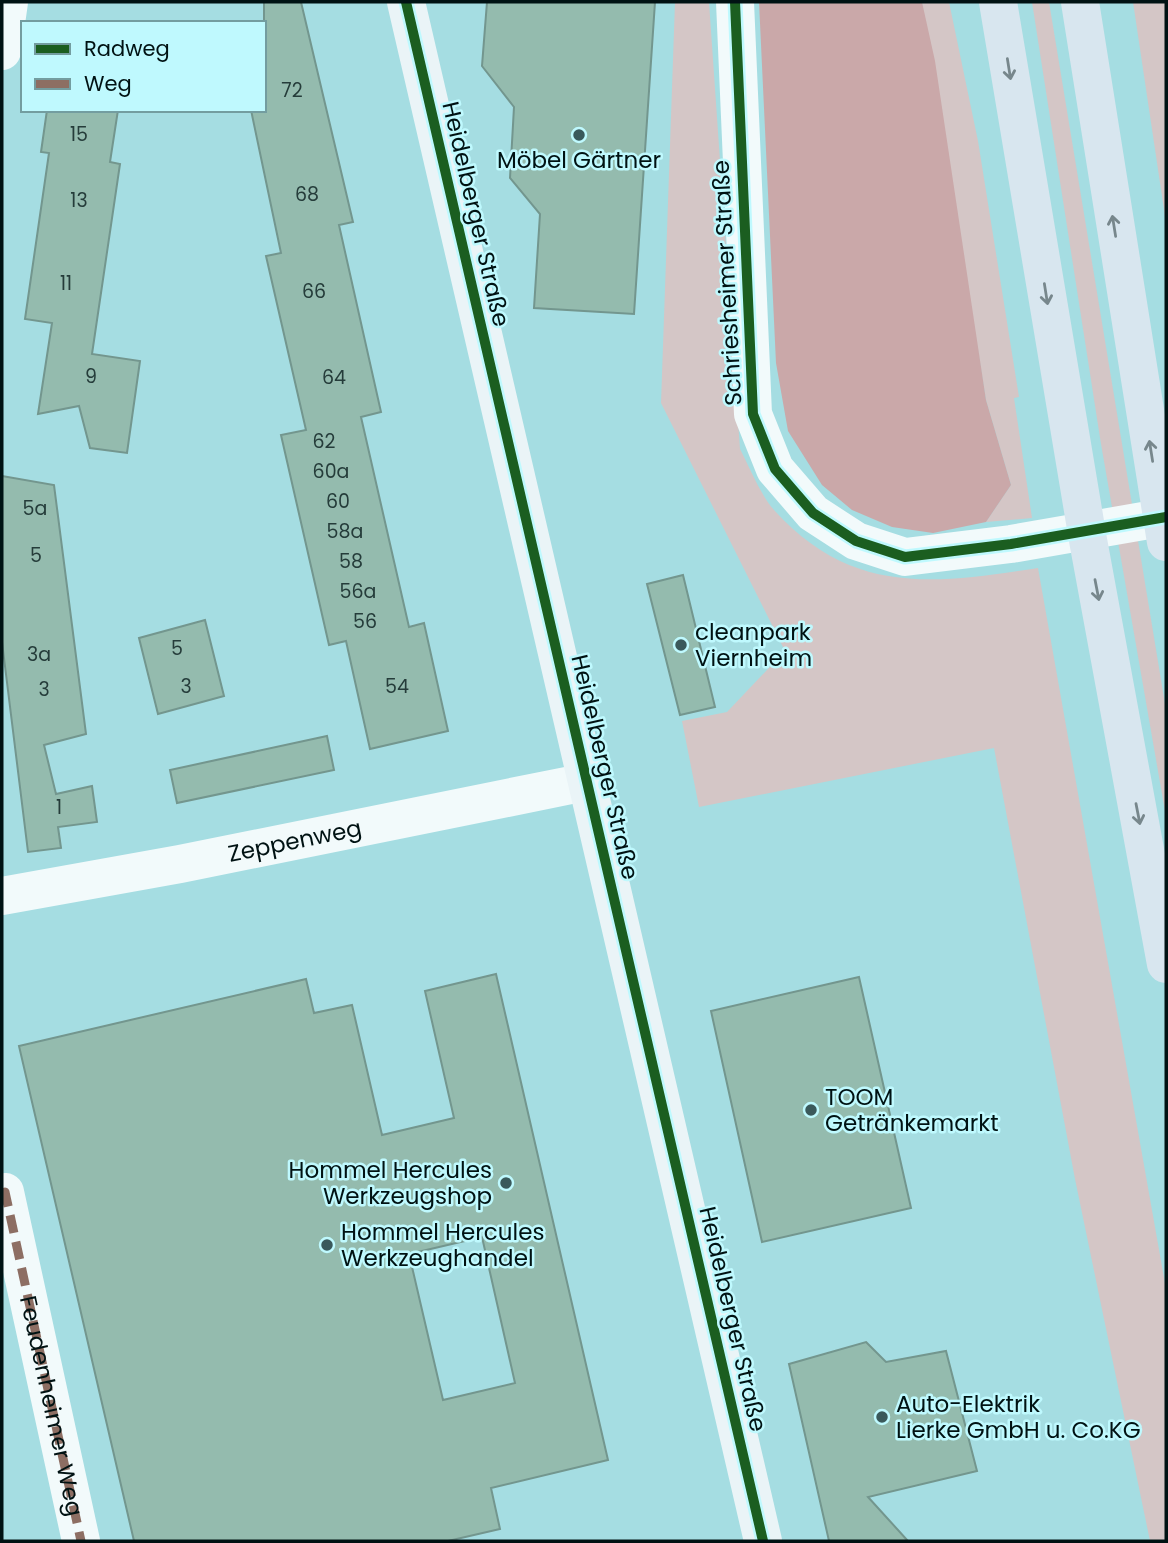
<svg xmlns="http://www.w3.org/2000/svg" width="1168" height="1543" font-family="Poppins,sans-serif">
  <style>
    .green { fill: #d4c6c6 }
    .forest { fill: #caa8a9 }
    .building { fill: #94bbae; stroke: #73968e; stroke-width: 2; fill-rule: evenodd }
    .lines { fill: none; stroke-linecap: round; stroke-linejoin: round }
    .street { stroke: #f2fafb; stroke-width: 38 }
    .secondary { stroke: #eaf4f7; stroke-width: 38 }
    .highway { stroke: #d8e6ef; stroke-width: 38 }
    .quiet { stroke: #8d6e63; stroke-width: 9; stroke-dasharray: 18 9; stroke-linecap: butt }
    .cycleway-casing { stroke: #bff9fe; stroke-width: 15 }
    .cycleway { stroke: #1b5e20; stroke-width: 10 }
    .oneway { stroke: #77878c }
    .poi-dot { fill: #3a595b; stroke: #bff9fe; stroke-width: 2.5 }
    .labels { text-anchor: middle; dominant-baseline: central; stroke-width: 5; stroke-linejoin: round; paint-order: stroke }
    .number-label { font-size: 19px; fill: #253c3a }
    .poi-label { font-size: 23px; fill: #001213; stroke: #bff9fe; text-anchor: start }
    .street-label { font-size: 23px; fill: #001213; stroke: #bff9fe }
  </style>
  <rect width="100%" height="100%" fill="#a5dde2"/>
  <!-- green -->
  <g class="green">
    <path d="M675,2H709L740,449C750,468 760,494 774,510C852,596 934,584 1038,568L1166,1289V1541H1150L1075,1179L994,748L699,807L682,721L727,712L785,651L661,403Z"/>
    <polygon points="922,2 949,2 978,141 1019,397 1014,398 1032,518 986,522 1011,485 986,400"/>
    <polygon points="1032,2 1049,2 1166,710 1166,817 1101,444"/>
    <polygon points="1133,2 1166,2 1166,223"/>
  </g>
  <!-- forest -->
  <polygon class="forest" points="759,2 922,2 935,61 986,400 1011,485 986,522 933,533 892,527 852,510 822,485 788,431 776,363"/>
  <!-- building -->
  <g class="building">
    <polygon points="264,2 301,2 353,222 339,225 381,412 361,417 409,627 424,623 448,731 370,749 346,641 329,645 281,435 306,430 266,256 281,253 251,110 264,110"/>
    <polygon points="487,2 655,2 634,314 534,308 540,214 510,178 514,107 482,66"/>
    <polygon points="47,110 118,110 110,162 120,164 92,354 140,361 127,453 90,448 79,406 38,414 52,323 25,319 49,153 41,152"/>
    <polygon points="2,476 54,485 86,734 44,745 56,794 92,786 97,822 58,827 61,848 28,852 2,642"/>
    <polygon points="683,575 715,707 680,715 647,584"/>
    <polygon points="205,620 224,696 158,714 139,638"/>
    <polygon points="327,736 334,770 177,803 170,770"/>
    <path d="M496,974L608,1460L491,1488L500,1529L448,1541H134L19,1046L306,979L314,1013L352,1005L382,1135L454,1118L425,991ZM482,1237L515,1383L443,1400L409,1254Z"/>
    <polygon points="859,977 911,1208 762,1242 711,1011"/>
    <polygon points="866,1342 886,1362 946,1351 977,1471 868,1497 908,1541 829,1541 789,1364"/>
  </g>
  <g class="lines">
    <!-- street -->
    <g class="street">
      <polyline points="735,2 753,414 775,469 813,513 856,541 905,557 1011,544 1166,517"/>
      <polyline points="2,51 9,2"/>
      <path id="s1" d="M2,896L180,864L586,782"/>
      <path id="s2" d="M2,1193L5,1192L81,1541"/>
    </g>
    <!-- secondary -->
    <polyline class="secondary" points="406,2 763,1541"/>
    <!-- highway -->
    <g class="highway">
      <polyline points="998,2 1088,540 1166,964"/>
      <polyline points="1080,2 1166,542"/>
    </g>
    <!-- quiet -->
    <polyline class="quiet" points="2,1193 5,1192 81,1541"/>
    <defs>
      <g id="cycleway">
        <polyline points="406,2 763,1541"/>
        <polyline points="735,2 753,414 775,469 813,513 856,541 905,557 1011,544 1166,517"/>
      </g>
    </defs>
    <!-- cycleway casing -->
    <use href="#cycleway" class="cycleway-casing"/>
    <!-- cycleway -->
    <use href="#cycleway" class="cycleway"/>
  </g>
  <!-- one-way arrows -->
  <defs><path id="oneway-shaft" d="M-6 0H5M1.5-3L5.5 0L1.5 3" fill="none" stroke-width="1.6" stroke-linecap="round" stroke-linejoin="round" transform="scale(1.75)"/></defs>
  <g class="oneway">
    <use href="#oneway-shaft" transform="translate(1009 69) rotate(81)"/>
    <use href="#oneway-shaft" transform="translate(1114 226) rotate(-99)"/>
    <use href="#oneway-shaft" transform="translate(1046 294) rotate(81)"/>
    <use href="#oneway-shaft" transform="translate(1151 451) rotate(-99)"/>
    <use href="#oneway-shaft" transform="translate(1097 590) rotate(79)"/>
    <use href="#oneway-shaft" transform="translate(1138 814) rotate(79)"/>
  </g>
  <!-- markers -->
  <g class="poi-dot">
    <circle cx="579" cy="135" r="7"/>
    <circle cx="681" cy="645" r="7"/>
    <circle cx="811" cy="1110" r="7"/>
    <circle cx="506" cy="1183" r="7"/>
    <circle cx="327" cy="1245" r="7"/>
    <circle cx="882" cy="1417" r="7"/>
  </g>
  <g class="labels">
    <!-- number labels -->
    <g class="number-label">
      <text x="292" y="90">72</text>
      <text x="79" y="134">15</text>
      <text x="307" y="194">68</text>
      <text x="79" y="200">13</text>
      <text x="66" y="283">11</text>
      <text x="314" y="291">66</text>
      <text x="91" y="376">9</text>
      <text x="334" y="377">64</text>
      <text x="324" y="441">62</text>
      <text x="331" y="471">60a</text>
      <text x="338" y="501">60</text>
      <text x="35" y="508">5a</text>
      <text x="345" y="531">58a</text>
      <text x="36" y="555">5</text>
      <text x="351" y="561">58</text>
      <text x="358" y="591">56a</text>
      <text x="365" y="621">56</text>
      <text x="177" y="648">5</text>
      <text x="39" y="654">3a</text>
      <text x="186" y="686">3</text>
      <text x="397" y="686">54</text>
      <text x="44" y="689">3</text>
      <text x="59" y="807">1</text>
    </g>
    <!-- poi labels -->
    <g class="poi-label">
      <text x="579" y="160" text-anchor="middle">Möbel Gärtner</text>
      <text x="695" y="632">cleanpark<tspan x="695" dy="26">Viernheim</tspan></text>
      <text x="825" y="1097">TOOM<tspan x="825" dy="26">Getränkemarkt</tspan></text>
      <text x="492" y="1170" text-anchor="end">Hommel Hercules<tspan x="492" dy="26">Werkzeugshop</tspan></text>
      <text x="341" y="1232">Hommel Hercules<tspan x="341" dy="26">Werkzeughandel</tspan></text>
      <text x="896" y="1404">Auto-Elektrik<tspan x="896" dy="26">Lierke GmbH u. Co.KG</tspan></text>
    </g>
    <!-- street labels -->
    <g class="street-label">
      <text transform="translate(476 214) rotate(77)">Heidelberger Straße</text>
      <text transform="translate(727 283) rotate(-93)">Schriesheimer Straße</text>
      <text transform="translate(605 767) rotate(77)">Heidelberger Straße</text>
      <text stroke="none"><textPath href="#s1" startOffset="298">Zeppenweg</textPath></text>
      <text transform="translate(733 1319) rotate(77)">Heidelberger Straße</text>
      <text stroke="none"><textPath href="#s2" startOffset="222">Feudenheimer Weg</textPath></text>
    </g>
  </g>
  <!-- border -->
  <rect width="1168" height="1543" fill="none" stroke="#001213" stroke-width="7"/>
  <!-- legend -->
  <rect x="21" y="21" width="245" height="91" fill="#bff9fe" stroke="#739da0" stroke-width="2"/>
  <rect x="35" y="44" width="35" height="10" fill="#1b5e20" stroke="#739da0" stroke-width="2"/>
  <text x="84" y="56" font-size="21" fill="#001213">Radweg</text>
  <rect x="35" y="79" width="35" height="10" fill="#8d6e63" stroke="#739da0" stroke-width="2"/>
  <text x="84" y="91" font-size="21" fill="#001213">Weg</text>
</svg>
